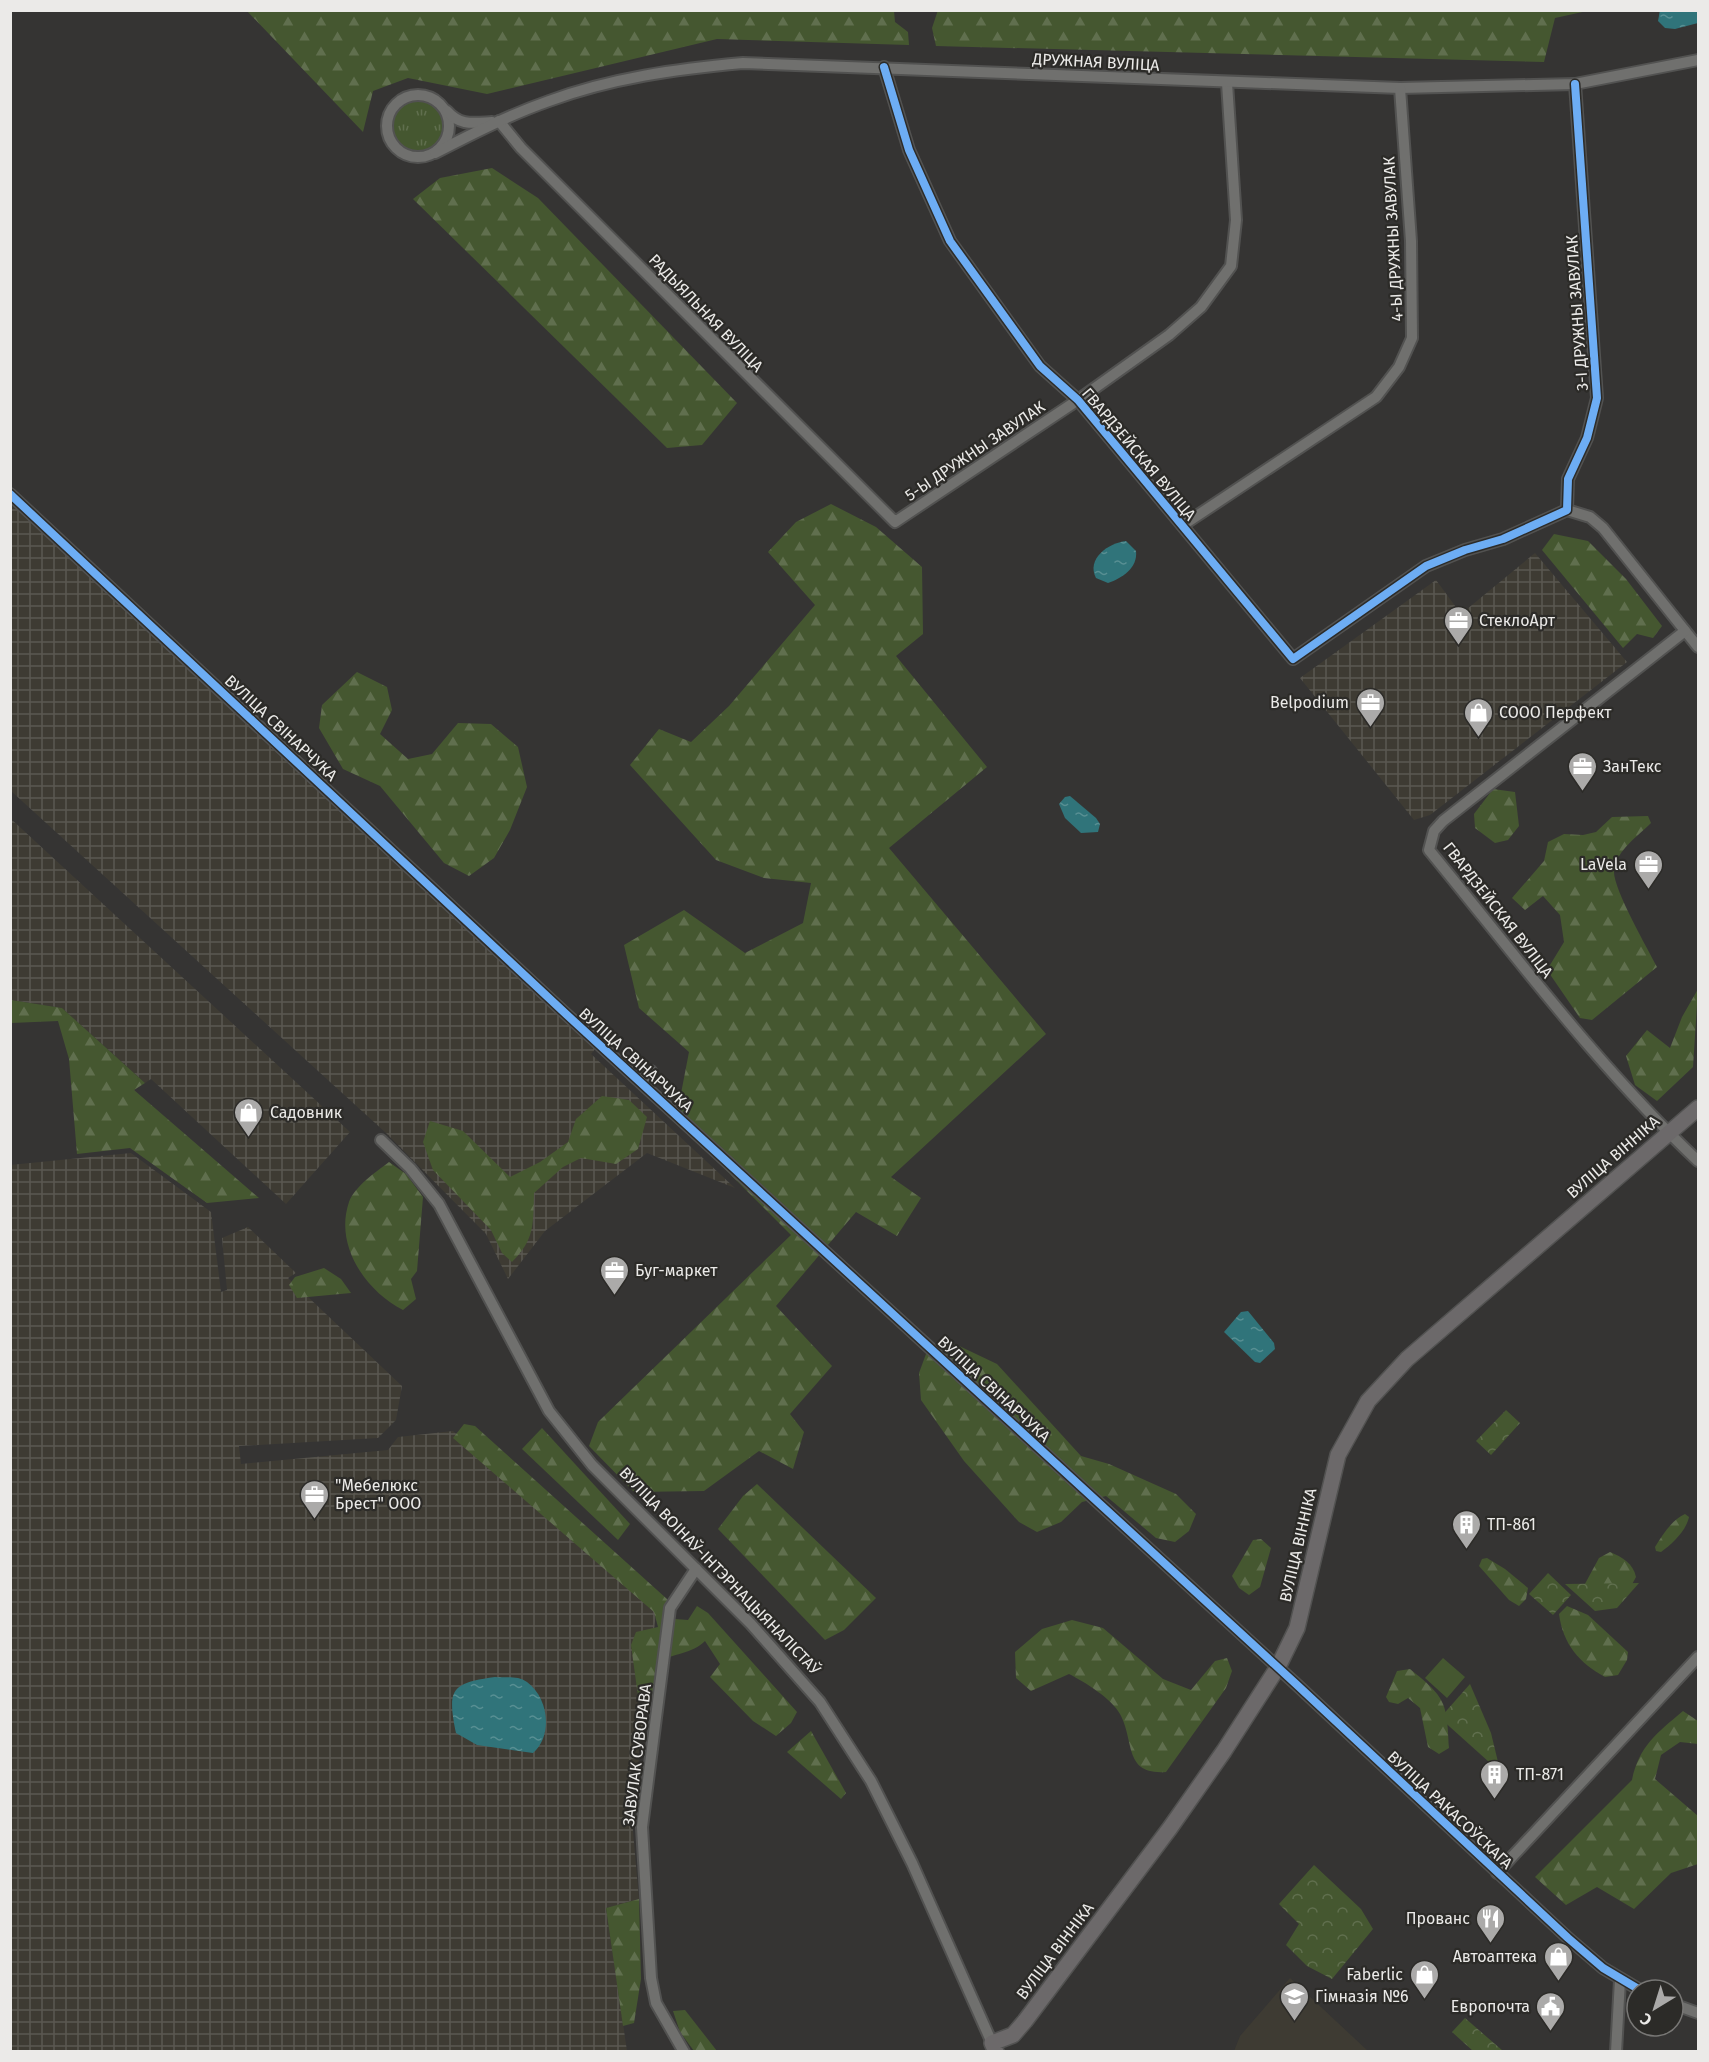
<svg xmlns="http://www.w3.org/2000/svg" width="1709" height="2062" font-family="'Fira Sans',sans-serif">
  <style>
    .built { fill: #3e3b33 }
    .industrial { fill: url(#industrial-grid) }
    .grass { fill: url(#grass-tufts) }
    .forest { fill: url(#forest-firs) }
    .park { fill: url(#park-crowns) }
    .pitch { fill: #455730 }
    .water { fill: url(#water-ripples) }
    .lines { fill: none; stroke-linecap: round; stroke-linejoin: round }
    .street-casing { stroke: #525251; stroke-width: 14 }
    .secondary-casing { stroke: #525251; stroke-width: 18 }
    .street { stroke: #70706e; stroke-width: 10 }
    .secondary { stroke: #6c696a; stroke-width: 15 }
    .cycleway-casing { stroke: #2c2b28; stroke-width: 11 }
    .cycleway { stroke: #6dadf4; stroke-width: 8 }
    .labels { text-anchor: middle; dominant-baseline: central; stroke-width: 4.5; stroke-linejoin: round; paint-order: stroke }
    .street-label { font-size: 16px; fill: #ebeae8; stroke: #2c2b28 }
    .poi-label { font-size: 16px; fill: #ebeae8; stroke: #2c2b28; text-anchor: start }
  </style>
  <defs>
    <pattern id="industrial-grid" width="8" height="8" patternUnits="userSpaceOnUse" patternTransform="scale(1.5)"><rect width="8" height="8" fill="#3e3b33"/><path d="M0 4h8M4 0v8" fill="none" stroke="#5a5851"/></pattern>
    <pattern id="grass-tufts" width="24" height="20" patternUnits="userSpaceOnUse" patternTransform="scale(1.5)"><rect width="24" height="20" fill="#455730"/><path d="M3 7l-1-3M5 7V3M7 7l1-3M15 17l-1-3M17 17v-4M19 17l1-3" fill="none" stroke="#606f4e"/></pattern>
    <pattern id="forest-firs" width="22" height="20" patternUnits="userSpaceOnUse" patternTransform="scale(1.5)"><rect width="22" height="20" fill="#455730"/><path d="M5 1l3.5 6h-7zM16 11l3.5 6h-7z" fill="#606f4e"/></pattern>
    <pattern id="park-crowns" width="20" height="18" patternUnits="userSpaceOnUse" patternTransform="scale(1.5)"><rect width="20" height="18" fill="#455730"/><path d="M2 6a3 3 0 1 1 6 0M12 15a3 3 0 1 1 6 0" fill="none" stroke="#606f4e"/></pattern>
    <pattern id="water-ripples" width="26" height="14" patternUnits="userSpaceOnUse" patternTransform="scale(1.5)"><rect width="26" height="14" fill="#30747a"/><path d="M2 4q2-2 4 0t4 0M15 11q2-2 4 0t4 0" fill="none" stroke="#588f93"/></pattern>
  </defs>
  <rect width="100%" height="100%" fill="#353433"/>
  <!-- built -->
  <polygon class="built" points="1290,1978 1322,2008 1368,2051 1234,2051 1240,2036"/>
  <!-- industrial -->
  <g class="industrial">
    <polygon points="10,494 599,1044 591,1054 735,1188 647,1153 545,1231 508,1279 486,1234 386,1133 11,791"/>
    <polygon points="1535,553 1627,662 1430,815 1414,820 1300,678 1436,580 1461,614"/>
    <polygon points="10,818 350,1132 286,1204 151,1079 145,1083 62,1008 11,1000"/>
    <polygon points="131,1153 211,1212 221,1292 227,1290 222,1238 248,1227 296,1273 288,1278 402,1386 396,1420 378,1438 239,1446 241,1464 388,1450 398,1437 453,1431 656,1613 632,1820 639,1899 606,1908 627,2051 11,2051 10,1165"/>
  </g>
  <!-- grass -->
  <circle class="grass" cx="418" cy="126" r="25"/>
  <!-- forest -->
  <g class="forest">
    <polygon points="938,10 1587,10 1587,11 1555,18 1544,62 936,46 932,28"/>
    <polygon points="247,11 894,11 895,22 908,32 909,45 717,39 487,94 408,78 373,91 363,132"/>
    <polygon points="492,168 538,198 737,403 702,445 667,448 413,199 440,178"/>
    <polygon points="831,504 876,527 922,567 923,634 896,656 987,767 889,848 1046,1034 891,1177 921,1198 897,1236 856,1212 776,1306 832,1366 790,1414 804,1432 793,1469 759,1451 704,1491 634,1492 589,1446 598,1422 791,1235 722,1166 678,1109 689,1052 639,1008 624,945 684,910 745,953 803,923 811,883 764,878 716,860 630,765 659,729 691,742 729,706 815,605 768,552 796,522"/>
    <polygon points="1554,534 1588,541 1626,579 1662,626 1653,638 1637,634 1623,648 1542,550"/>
    <polygon points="357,672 387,687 392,710 380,734 408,759 432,754 458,723 491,724 518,747 527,787 510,830 494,858 469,876 444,863 380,786 343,769 319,728 322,705"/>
    <polygon points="1493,789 1515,792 1519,826 1508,840 1495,843 1475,828 1474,814"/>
    <path d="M1648,816L1651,823C1638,836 1617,850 1614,870C1612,887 1648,949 1657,967L1592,1020L1580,1018L1547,970L1564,942L1560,915L1543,896L1525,910L1512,898L1544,861L1548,842L1564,834L1583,835L1596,832L1612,817Z"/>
    <polygon points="1698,989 1693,1067 1657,1101 1635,1085 1626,1056 1647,1030 1670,1048 1682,1017"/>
    <polygon points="11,1000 62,1008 145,1083 134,1090 259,1198 207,1203 130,1148 77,1154 69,1059 58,1021 11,1023"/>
    <path d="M602,1096L629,1100L647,1117L638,1149L616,1164L581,1158L563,1167L534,1193C533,1225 535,1239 512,1262L502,1253L491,1230L433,1170L423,1142L430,1121L463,1131L510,1177L540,1162L568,1142L576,1119Z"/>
    <path d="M389,1162L406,1174L423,1197L417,1271L411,1279L416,1299L403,1310C366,1291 334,1246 349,1202C355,1186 376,1172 389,1162Z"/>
    <polygon points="324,1268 341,1279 351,1293 297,1298 289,1285 295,1277"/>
    <polygon points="955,1344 997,1364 1081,1456 1109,1464 1176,1494 1196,1514 1189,1531 1175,1542 1156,1538 1106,1496 1082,1502 1061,1522 1037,1532 1019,1522 964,1461 921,1400 919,1373 926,1354"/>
    <path d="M464,1424L475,1426L667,1599L675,1619L688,1620L697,1606L708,1613L797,1712L791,1723L776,1736L753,1721L710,1677L720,1664L705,1641C692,1654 674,1653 658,1662L655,1695L638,1696L631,1645L636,1632L658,1627L654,1612L453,1438Z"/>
    <polygon points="542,1428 630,1524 618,1540 522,1449"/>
    <polygon points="757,1484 876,1598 844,1630 825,1640 718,1529 743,1496"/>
    <path d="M1685,1514L1689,1517C1686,1531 1672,1544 1661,1552L1656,1551L1655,1547C1663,1534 1672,1520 1685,1514Z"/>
    <polygon points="1261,1539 1271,1548 1260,1587 1249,1595 1239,1588 1232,1576 1253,1540"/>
    <path d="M1610,1552C1622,1557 1633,1563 1636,1577L1630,1588L1580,1593L1599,1558Z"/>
    <polygon points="1487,1558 1505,1569 1528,1588 1526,1599 1519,1606 1509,1600 1479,1566 1482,1559"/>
    <path d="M1567,1606L1588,1615L1628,1652L1627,1660L1618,1675L1605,1677C1579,1663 1563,1644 1559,1614Z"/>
    <path d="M1072,1620L1103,1628L1163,1679L1191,1690L1215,1661L1227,1658L1232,1671L1226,1688L1166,1772C1123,1775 1135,1741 1120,1714C1112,1699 1085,1682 1069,1674L1031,1691L1016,1678L1015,1652L1042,1629Z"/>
    <path d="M1410,1669C1446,1698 1447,1702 1449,1748L1439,1754L1428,1747L1420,1708L1408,1698L1398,1704L1389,1702L1386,1697L1397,1671Z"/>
    <path d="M1683,1711L1698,1721V1744L1680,1742L1661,1755L1655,1779L1698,1816V1864L1671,1873L1634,1909L1597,1887L1566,1905L1535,1877L1632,1780C1639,1746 1657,1733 1683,1711Z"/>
    <polygon points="811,1731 846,1793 841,1799 787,1752"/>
    <polygon points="639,1899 641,1979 634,2023 623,2026 606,1908"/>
    <polygon points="685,2010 717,2051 694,2051 680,2032 673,2011"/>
  </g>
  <!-- park -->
  <g class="park">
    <polygon points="1506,1410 1520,1423 1491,1455 1476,1441"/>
    <polygon points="1548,1573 1571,1595 1553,1615 1529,1594"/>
    <polygon points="1639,1583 1617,1608 1595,1611 1565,1584"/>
    <polygon points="1470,1684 1491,1733 1498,1762 1489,1762 1440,1718"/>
    <polygon points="1314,1865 1361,1909 1373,1929 1332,1979 1307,1966 1286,1945 1299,1924 1279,1904"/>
    <polygon points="1465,2018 1503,2051 1473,2051 1452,2032"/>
  </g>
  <!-- pitch -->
  <polygon class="pitch" points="1443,1658 1465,1677 1447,1698 1425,1678"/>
  <!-- water -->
  <g class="water">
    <polygon points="1660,10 1698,11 1698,23 1675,29 1665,28 1658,21"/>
    <path d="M1126,541L1136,551C1138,568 1122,578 1108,583L1096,578C1086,559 1108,543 1126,541Z"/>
    <polygon points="1070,796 1096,818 1100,824 1098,832 1081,833 1065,818 1059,804 1065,797"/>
    <polygon points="1248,1311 1274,1343 1275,1349 1260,1363 1255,1362 1224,1332 1241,1312"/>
    <path d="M495,1677C506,1678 518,1675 527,1682C549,1698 553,1736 533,1753L477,1745L456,1733C447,1689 451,1683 495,1677Z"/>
  </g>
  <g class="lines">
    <defs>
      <g id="street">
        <polyline points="884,67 909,150 950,241 1040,366 1078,400 1293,659 1426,566 1465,550 1503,539 1567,510 1568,479 1587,438 1597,398 1575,84"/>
        <circle cx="418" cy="126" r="31"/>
        <path d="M447,111C460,126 473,123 492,122"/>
        <polyline points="499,121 521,148 895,522 1078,400 1169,335 1201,307 1231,266 1236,220 1227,83"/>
        <path d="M435,153C472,134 509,115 549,101C611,78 677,69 743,63L1400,88L1575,84L1698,60"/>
        <polyline points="10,494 566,1014 1296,1684 1568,1938 1603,1968 1640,1990"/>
        <polyline points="1567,510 1590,517 1603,528 1698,647"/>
        <polyline points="1183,525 1376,397 1399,367 1412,338 1411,241 1400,88"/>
        <path d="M1685,631L1443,821L1434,831L1429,850C1516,956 1598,1067 1698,1161"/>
        <polyline points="641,1082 651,1071"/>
        <polyline points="381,1140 410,1168 439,1204 549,1411 592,1465 751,1624 820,1702 871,1781 912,1863 992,2043"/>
        <polyline points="1497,1873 1698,1657"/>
        <polyline points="1673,2004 1698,2013"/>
        <polyline points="684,2052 656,2003 651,1978 642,1827 670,1608 696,1569"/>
        <polyline points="1616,2052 1620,1980"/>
      </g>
      <polyline id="secondary" points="996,2052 992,2043 1013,2035 1025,2021 1170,1828 1224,1751 1278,1667 1297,1628 1338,1455 1368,1401 1407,1359 1698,1108"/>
    </defs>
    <!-- street casing -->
    <use href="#street" class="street-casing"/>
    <!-- secondary casing -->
    <use href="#secondary" class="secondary-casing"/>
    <!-- street -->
    <use href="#street" class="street"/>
    <!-- secondary -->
    <use href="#secondary" class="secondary"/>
    <defs>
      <g id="cycleway">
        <polyline points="884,67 909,150 950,241 1040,366 1078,400 1293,659 1426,566 1465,550 1503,539 1567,510 1568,479 1587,438 1597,398 1575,84"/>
        <polyline points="10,494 566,1014 1296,1684 1568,1938 1603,1968 1640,1990"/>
      </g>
    </defs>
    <!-- cycleway casing -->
    <use href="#cycleway" class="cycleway-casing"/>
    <!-- cycleway -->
    <use href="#cycleway" class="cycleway"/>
  </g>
  <!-- icons -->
  <defs>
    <symbol id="office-pin" viewBox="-11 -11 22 30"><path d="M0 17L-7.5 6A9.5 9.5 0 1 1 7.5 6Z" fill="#abaaa9" stroke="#2c2b28"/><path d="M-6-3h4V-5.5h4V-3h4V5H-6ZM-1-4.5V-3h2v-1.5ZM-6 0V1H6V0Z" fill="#fff"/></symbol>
    <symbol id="shop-pin" viewBox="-11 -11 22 30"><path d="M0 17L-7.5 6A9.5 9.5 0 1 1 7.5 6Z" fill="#abaaa9" stroke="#2c2b28"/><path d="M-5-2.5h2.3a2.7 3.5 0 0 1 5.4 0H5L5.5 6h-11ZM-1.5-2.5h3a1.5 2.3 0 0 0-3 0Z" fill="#fff"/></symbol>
    <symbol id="building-pin" viewBox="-11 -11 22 30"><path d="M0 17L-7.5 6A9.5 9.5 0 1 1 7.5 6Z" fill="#abaaa9" stroke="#2c2b28"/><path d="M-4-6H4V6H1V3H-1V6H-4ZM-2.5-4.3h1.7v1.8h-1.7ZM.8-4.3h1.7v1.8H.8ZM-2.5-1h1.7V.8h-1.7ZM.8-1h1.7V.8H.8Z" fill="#fff"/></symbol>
    <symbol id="restaurant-pin" viewBox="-11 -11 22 30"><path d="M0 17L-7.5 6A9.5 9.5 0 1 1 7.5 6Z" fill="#abaaa9" stroke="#2c2b28"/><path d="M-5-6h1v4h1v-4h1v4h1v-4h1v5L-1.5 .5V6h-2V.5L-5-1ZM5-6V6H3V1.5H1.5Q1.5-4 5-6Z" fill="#fff"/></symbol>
    <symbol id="school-pin" viewBox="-11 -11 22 30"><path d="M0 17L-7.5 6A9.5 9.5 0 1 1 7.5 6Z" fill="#abaaa9" stroke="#2c2b28"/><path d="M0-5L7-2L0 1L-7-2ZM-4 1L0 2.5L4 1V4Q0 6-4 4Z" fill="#fff"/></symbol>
    <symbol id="civic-pin" viewBox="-11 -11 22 30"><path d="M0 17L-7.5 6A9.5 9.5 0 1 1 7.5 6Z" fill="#abaaa9" stroke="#2c2b28"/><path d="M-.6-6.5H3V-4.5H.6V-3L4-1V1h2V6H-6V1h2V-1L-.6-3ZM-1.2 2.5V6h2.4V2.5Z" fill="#fff"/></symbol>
  </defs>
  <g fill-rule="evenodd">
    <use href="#office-pin" x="1442" y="604" width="33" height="45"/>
    <use href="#office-pin" x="1354" y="686" width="33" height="45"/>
    <use href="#shop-pin" x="1462" y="696" width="33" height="45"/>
    <use href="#office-pin" x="1566" y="750" width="33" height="45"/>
    <use href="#office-pin" x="1632" y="848" width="33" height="45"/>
    <use href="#shop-pin" x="232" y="1096" width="33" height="45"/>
    <use href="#office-pin" x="598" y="1254" width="33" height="45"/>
    <use href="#office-pin" x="298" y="1478" width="33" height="45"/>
    <use href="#building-pin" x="1450" y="1508" width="33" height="45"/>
    <use href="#building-pin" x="1478" y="1758" width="33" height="45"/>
    <use href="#restaurant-pin" x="1474" y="1902" width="33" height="45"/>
    <use href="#shop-pin" x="1542" y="1940" width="33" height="45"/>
    <use href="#shop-pin" x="1408" y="1958" width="33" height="45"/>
    <use href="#school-pin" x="1278" y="1980" width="33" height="45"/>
    <use href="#civic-pin" x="1534" y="1990" width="33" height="45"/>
  </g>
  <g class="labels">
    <!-- street labels -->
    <g class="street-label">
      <text transform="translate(1096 62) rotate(3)">ДРУЖНАЯ ВУЛІЦА</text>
      <text transform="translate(1393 239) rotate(-93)">4-Ы ДРУЖНЫ ЗАВУЛАК</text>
      <text transform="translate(706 313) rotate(46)">РАДЫЯЛЬНАЯ ВУЛІЦА</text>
      <text transform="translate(1577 313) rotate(-94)">3-І ДРУЖНЫ ЗАВУЛАК</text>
      <text transform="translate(975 451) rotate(-34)">5-Ы ДРУЖНЫ ЗАВУЛАК</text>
      <text transform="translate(1139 454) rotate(50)">ГВАРДЗЕЙСКАЯ ВУЛІЦА</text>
      <text transform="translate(281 728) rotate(43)">ВУЛІЦА СВІНАРЧУКА</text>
      <text transform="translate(1498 910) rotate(52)">ГВАРДЗЕЙСКАЯ ВУЛІЦА</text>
      <text transform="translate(636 1060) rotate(42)">ВУЛІЦА СВІНАРЧУКА</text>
      <text transform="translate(1613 1157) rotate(-41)">ВУЛІЦА ВІННІКА</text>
      <text transform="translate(994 1389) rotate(43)">ВУЛІЦА СВІНАРЧУКА</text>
      <text transform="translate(1298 1545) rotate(-77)">ВУЛІЦА ВІННІКА</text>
      <text transform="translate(720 1571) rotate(46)">ВУЛІЦА ВОІНАЎ-ІНТЭРНАЦЫЯНАЛІСТАЎ</text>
      <text transform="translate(637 1755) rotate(-83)">ЗАВУЛАК СУВОРАВА</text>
      <text transform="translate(1450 1810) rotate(43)">ВУЛІЦА РАКАСОЎСКАГА</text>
      <text transform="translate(1055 1951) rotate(-53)">ВУЛІЦА ВІННІКА</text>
    </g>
    <!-- poi labels -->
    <g class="poi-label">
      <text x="1479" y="620">СтеклоАрт</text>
      <text x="1349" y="702" text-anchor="end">Belpodium</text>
      <text x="1499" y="712">СООО Перфект</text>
      <text x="1603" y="766">ЗанТекс</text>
      <text x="1627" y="864" text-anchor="end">LaVela</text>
      <text x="270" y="1112">Садовник</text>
      <text x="635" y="1270">Буг-маркет</text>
      <text x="335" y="1485">"Мебелюкс<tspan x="335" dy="18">Брест" ООО</tspan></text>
      <text x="1487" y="1524">ТП-861</text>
      <text x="1516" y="1774">ТП-871</text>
      <text x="1470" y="1918" text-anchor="end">Прованс</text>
      <text x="1537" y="1956" text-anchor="end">Автоаптека</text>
      <text x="1403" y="1974" text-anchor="end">Faberlic</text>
      <text x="1315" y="1996">Гімназія №6</text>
      <text x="1530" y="2006" text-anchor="end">Европочта</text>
    </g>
  </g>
  <!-- border -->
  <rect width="1709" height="2062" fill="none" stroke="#ebeae8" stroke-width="24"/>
  <!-- north arrow -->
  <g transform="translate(1655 2008) rotate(218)"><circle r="28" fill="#2c2b28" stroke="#787775" stroke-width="1.5"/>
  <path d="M0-4.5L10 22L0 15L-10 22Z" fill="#abaaa9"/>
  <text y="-9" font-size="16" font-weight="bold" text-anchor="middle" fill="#ebeae8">С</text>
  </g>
</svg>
